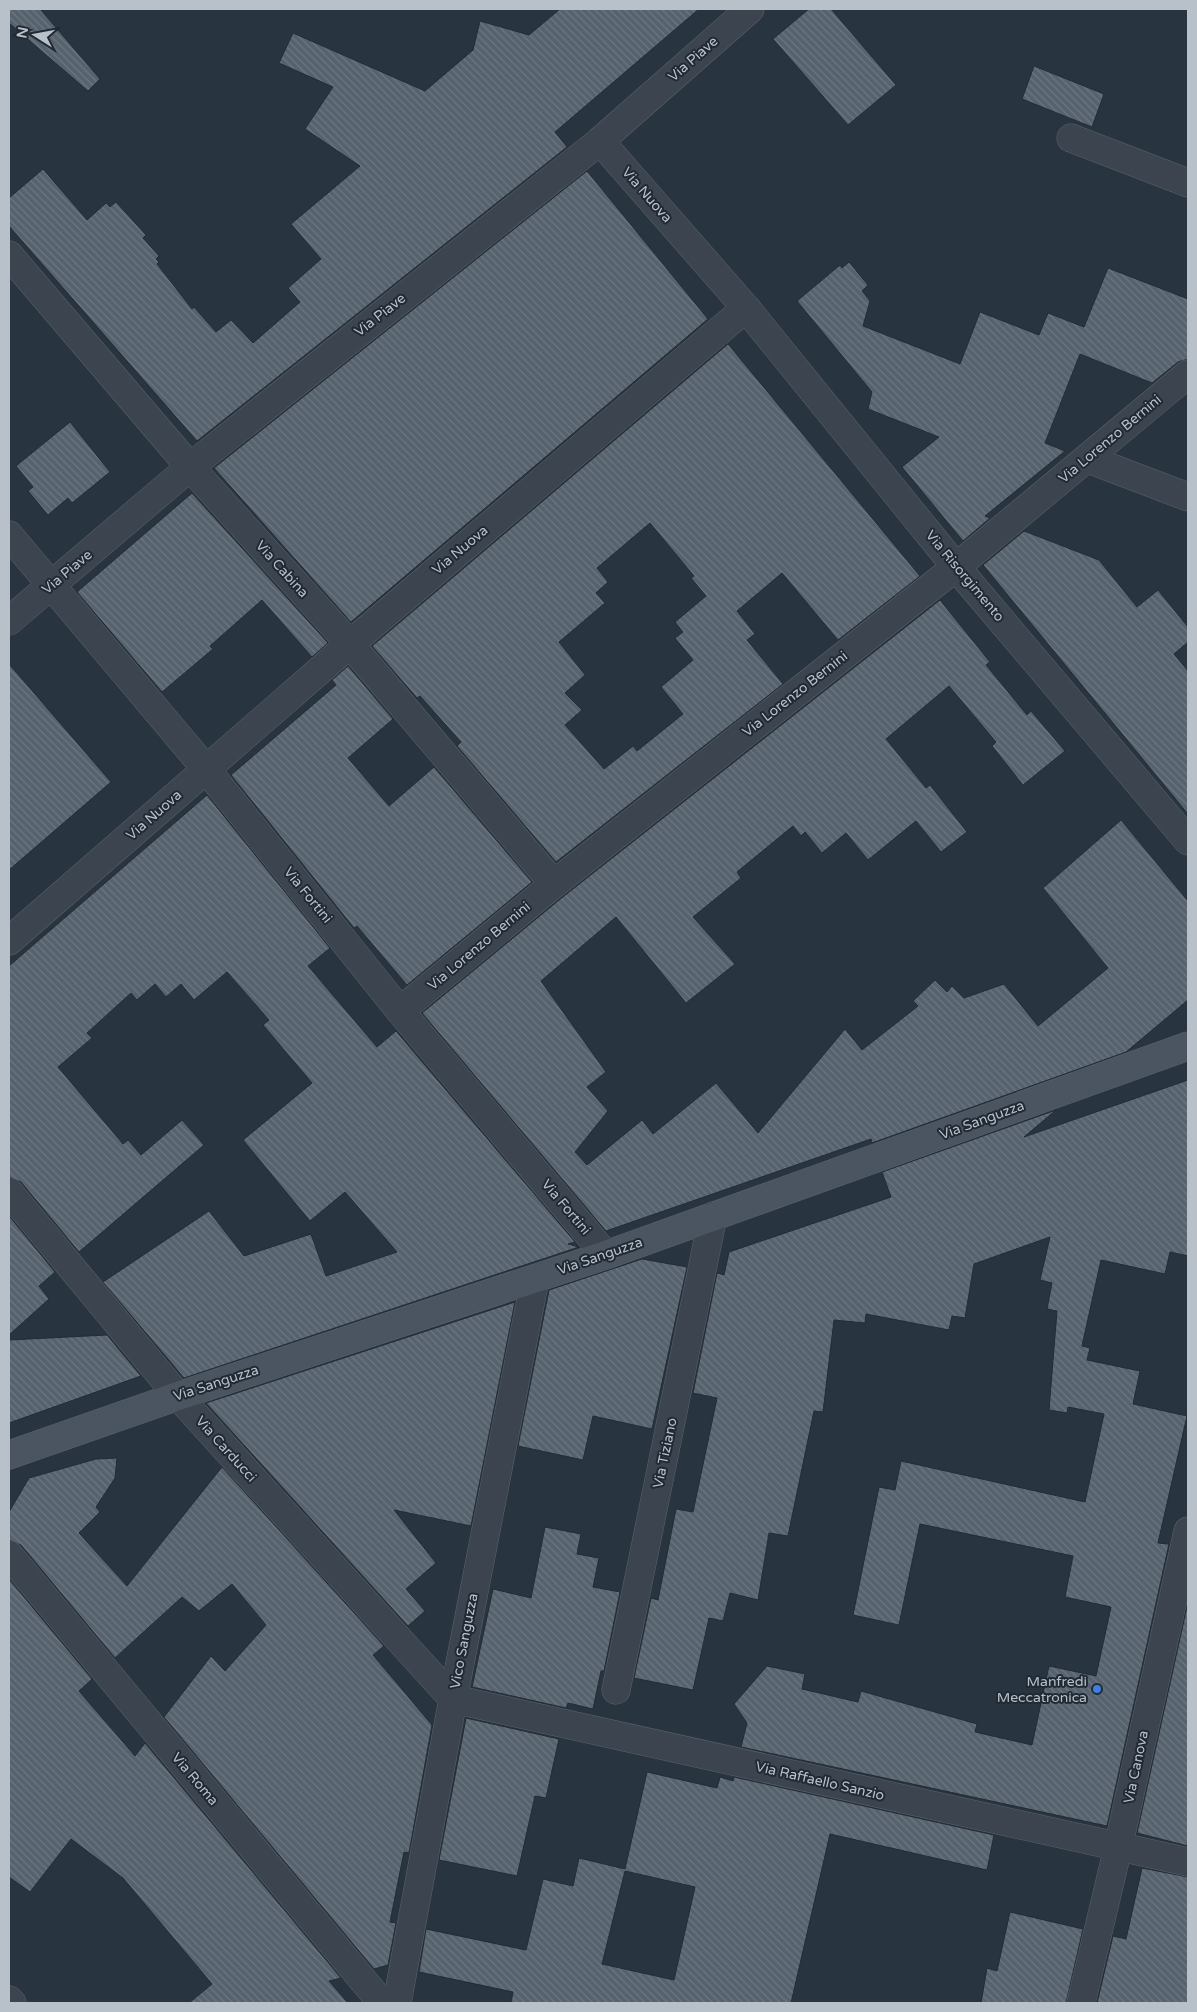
<svg xmlns="http://www.w3.org/2000/svg" width="1197" height="2012" font-family="'Varela Round',sans-serif">
  <style>
    .building { fill: url(#building-back-hatch); stroke: #232c36; fill-rule: evenodd }
    .lines { fill: none; stroke-linecap: round; stroke-linejoin: round }
    .street-casing { stroke: #5a636c; stroke-width: 29 }
    .secondary-casing { stroke: #5a636c; stroke-width: 29 }
    .street { stroke: #3c454f; stroke-width: 28 }
    .secondary { stroke: #4a5561; stroke-width: 28 }
    .shop-dot { fill: #3f7fe0; stroke: #212a34; stroke-width: 2 }
    .labels { text-anchor: middle; dominant-baseline: central; stroke-width: 4; stroke-linejoin: round; paint-order: stroke }
    .street-label { font-size: 14px; fill: #b8c0c9; stroke: #212a34 }
    .poi-label { font-size: 14px; fill: #b8c0c9; stroke: #212a34; text-anchor: end }
  </style>
  <defs>
    <pattern id="building-back-hatch" width="6" height="6" patternUnits="userSpaceOnUse" patternTransform="scale(1.25)"><rect width="6" height="6" fill="#56626e"/><path d="M-1 5l2 2M0 0l6 6M5-1l2 2" fill="none" stroke="#6c7781"/></pattern>
  </defs>
  <rect width="100%" height="100%" fill="#28343f"/>
  <!-- building -->
  <g class="building">
    <polygon points="9,9 40,9 100,79 88,91 9,23"/>
    <polygon points="560,9 699,9 555,132 567,147 197,441 9,226 9,198 43,169 87,220 106,203 110,207 116,202 146,235 143,238 159,256 156,259 159,262 157,264 192,309 194,307 216,332 231,320 253,343 300,302 288,288 321,259 291,224 360,166 305,129 333,87 279,63 293,33 425,91 473,50 480,21 529,35"/>
    <polygon points="809,9 831,9 896,85 848,125 773,39"/>
    <polygon points="1034,66 1104,94 1092,127 1022,99"/>
    <polygon points="587,171 708,319 351,622 214,468"/>
    <polygon points="849,262 868,285 862,291 870,301 863,326 960,364 980,312 1039,335 1048,313 1084,327 1108,268 1188,299 1188,359 1178,362 1152,383 1080,354 1045,443 1065,451 985,516 990,518 963,541 902,467 939,437 868,409 872,392 797,301 840,265 842,268"/>
    <path d="M728,344L920,576L838,640L782,573L737,611L755,634L747,640L783,684L556,862L457,746L461,742L420,696L417,698L372,646ZM650,523L694,576L691,578L706,596L675,622L683,632L675,638L693,660L661,687L683,714L637,751L633,746L604,769L565,725L582,710L565,693L585,675L559,642L605,603L596,593L608,582L597,568Z"/>
    <polygon points="70,422 110,472 72,503 68,498 48,515 28,491 33,487 16,466"/>
    <polygon points="192,493 328,643 312,657 262,600 210,646 213,649 162,692 77,592"/>
    <polygon points="1024,531 1099,560 1137,607 1158,590 1188,627 1188,642 1174,654 1188,671 1188,814 983,565"/>
    <polygon points="940,600 990,662 986,665 1027,715 1031,711 1065,751 1023,785 992,746 996,742 949,686 886,739 926,788 930,785 967,832 941,852 916,821 868,860 846,833 822,853 805,832 801,836 793,826 737,872 741,878 693,917 735,964 686,1003 616,917 541,981 606,1072 587,1087 608,1111 575,1152 587,1165 642,1120 653,1134 716,1083 758,1133 845,1029 862,1050 918,1006 913,1001 935,980 947,992 952,986 964,998 1004,984 1038,1026 1108,968 1043,888 1121,820 1188,901 1188,1000 1126,1052 872,1143 871,1139 606,1231 422,1013 564,896"/>
    <polygon points="9,664 111,782 9,870"/>
    <polygon points="348,666 393,719 348,758 389,806 434,767 532,882 407,985 357,926 354,928 231,775 336,685 332,680"/>
    <polygon points="207,795 330,948 308,966 377,1047 396,1031 575,1242 568,1244 579,1247 184,1378 103,1282 209,1211 244,1256 311,1234 326,1276 397,1252 345,1192 310,1221 243,1140 312,1083 263,1025 269,1020 227,972 194,1000 181,984 166,997 155,984 137,1000 131,993 87,1033 92,1038 58,1067 123,1144 128,1140 141,1155 182,1120 204,1145 79,1252 21,1182 9,1177 9,966"/>
    <polygon points="1188,1080 1188,1256 1170,1252 1165,1274 1101,1260 1082,1346 1090,1348 1087,1360 1140,1371 1133,1404 1187,1416 1158,1543 1169,1544 1107,1826 741,1747 747,1723 734,1704 767,1666 805,1674 802,1689 858,1702 861,1691 977,1724 975,1732 1032,1745 1049,1666 1096,1676 1111,1607 1065,1597 1073,1556 920,1524 899,1625 853,1615 879,1487 895,1490 901,1461 1085,1502 1104,1414 1068,1407 1067,1413 1049,1410 1057,1311 1047,1309 1052,1283 1040,1280 1050,1237 974,1264 965,1318 952,1316 949,1330 866,1314 865,1323 834,1320 823,1412 814,1411 788,1536 769,1533 758,1600 730,1593 723,1621 709,1618 693,1690 634,1678 651,1598 658,1600 676,1509 693,1512 717,1398 693,1393 717,1273 724,1275 729,1252 891,1197 882,1172 1056,1110 1024,1137"/>
    <polygon points="9,1216 55,1272 39,1286 49,1299 9,1335"/>
    <polygon points="642,1259 687,1267 652,1429 593,1416 583,1460 518,1446 549,1290"/>
    <polygon points="515,1302 471,1526 394,1510 436,1563 406,1589 425,1611 408,1626 206,1403"/>
    <polygon points="107,1335 141,1376 9,1423 9,1340"/>
    <polygon points="117,1458 115,1478 96,1507 100,1512 79,1533 127,1586 222,1467 384,1646 373,1655 432,1725 409,1853 404,1852 390,1922 396,1923 388,1965 374,1969 164,1717 211,1656 225,1671 266,1625 232,1584 199,1611 182,1597 115,1658 21,1545 9,1540 9,1512 29,1478 96,1459"/>
    <polygon points="545,1527 581,1534 577,1554 599,1558 593,1587 620,1592 604,1671 601,1671 593,1709 568,1703 566,1708 472,1687 493,1589 531,1598"/>
    <polygon points="9,1579 92,1679 79,1691 135,1756 145,1743 341,1978 329,1981 348,2003 189,2003 212,1984 123,1878 71,1839 30,1892 9,1877"/>
    <polygon points="1188,1602 1188,1846 1137,1833"/>
    <polygon points="466,1718 559,1739 546,1798 535,1796 517,1876 439,1860"/>
    <path d="M647,1772L717,1788L720,1777L733,1781L734,1777L994,1835L987,1870L830,1834L791,2003H511L513,1992L419,1972L426,1929L526,1950L543,1879L573,1886L579,1858L625,1869ZM625,1871L695,1887L674,1980L602,1964Z"/>
    <polygon points="1142,1868 1188,1877 1188,2003 1097,2003 1113,1936 1126,1939"/>
    <polygon points="1010,1912 1083,1929 1066,2003 981,2003 987,1968 997,1971"/>
  </g>
  <g class="lines">
    <defs>
      <g id="street">
        <polyline points="1071,138 1188,183"/>
        <polyline points="9,255 190,467 350,644 554,884"/>
        <polyline points="746,308 956,567 1188,841"/>
        <polyline points="1088,459 1188,497"/>
        <polyline points="9,535 206,769 400,1011 606,1255"/>
        <polyline points="9,621 190,467 600,141 750,9"/>
        <polyline points="9,941 350,644 746,308 600,141"/>
        <polyline points="400,1011 554,884 956,567 1188,374"/>
        <polyline points="9,1192 178,1396 453,1699 1188,1862"/>
        <polyline points="9,1555 382,2003"/>
        <polyline points="616,1690 713,1216"/>
        <polyline points="9,2000 12,2003"/>
        <polyline points="397,2003 453,1699 535,1279"/>
        <polyline points="1081,2003 1118,1848 1188,1531"/>
      </g>
      <polyline id="secondary" points="9,1455 178,1396 606,1255 1188,1046"/>
    </defs>
    <!-- street casing -->
    <use href="#street" class="street-casing"/>
    <!-- secondary casing -->
    <use href="#secondary" class="secondary-casing"/>
    <!-- street -->
    <use href="#street" class="street"/>
    <!-- secondary -->
    <use href="#secondary" class="secondary"/>
  </g>
  <!-- markers -->
  <circle class="shop-dot" cx="1097" cy="1689" r="5"/>
  <g class="labels">
    <!-- street labels -->
    <g class="street-label">
      <text transform="translate(693 59) rotate(-41)">Via Piave</text>
      <text transform="translate(647 195) rotate(49)">Via Nuova</text>
      <text transform="translate(380 315) rotate(-38)">Via Piave</text>
      <text transform="translate(1110 439) rotate(-40)">Via Lorenzo Bernini</text>
      <text transform="translate(460 550) rotate(-40)">Via Nuova</text>
      <text transform="translate(282 569) rotate(48)">Via Cabina</text>
      <text transform="translate(67 572) rotate(-40)">Via Piave</text>
      <text transform="translate(965 576) rotate(50)">Via Risorgimento</text>
      <text transform="translate(795 694) rotate(-38)">Via Lorenzo Bernini</text>
      <text transform="translate(154 815) rotate(-41)">Via Nuova</text>
      <text transform="translate(308 895) rotate(51)">Via Fortini</text>
      <text transform="translate(479 946) rotate(-40)">Via Lorenzo Bernini</text>
      <text transform="translate(982 1120) rotate(-20)">Via Sanguzza</text>
      <text transform="translate(566 1207) rotate(50)">Via Fortini</text>
      <text transform="translate(600 1256) rotate(-19)">Via Sanguzza</text>
      <text transform="translate(216 1383) rotate(-18)">Via Sanguzza</text>
      <text transform="translate(226 1449) rotate(48)">Via Carducci</text>
      <text transform="translate(665 1453) rotate(-78)">Via Tiziano</text>
      <text transform="translate(464 1641) rotate(-79)">Vico Sanguzza</text>
      <text transform="translate(1136 1767) rotate(-78)">Via Canova</text>
      <text transform="translate(195 1779) rotate(50)">Via Roma</text>
      <text transform="translate(820 1781) rotate(13)">Via Raffaello Sanzio</text>
    </g>
    <!-- poi labels -->
    <g class="poi-label">
      <text x="1087" y="1681">Manfredi<tspan x="1087" dy="16">Meccatronica</tspan></text>
    </g>
  </g>
  <!-- border -->
  <rect width="1197" height="2012" fill="none" stroke="#b8c0c9" stroke-width="20"/>
  <!-- north arrow -->
  <g transform="translate(35 35) rotate(281)" stroke="#212a34" stroke-width="4" paint-order="stroke">
  <path d="M0-4L9 19L0 12L-9 19Z" fill="#b8c0c9"/>
  <text y="-8" font-size="14" font-weight="bold" text-anchor="middle" fill="#b8c0c9">N</text>
  </g>
</svg>
